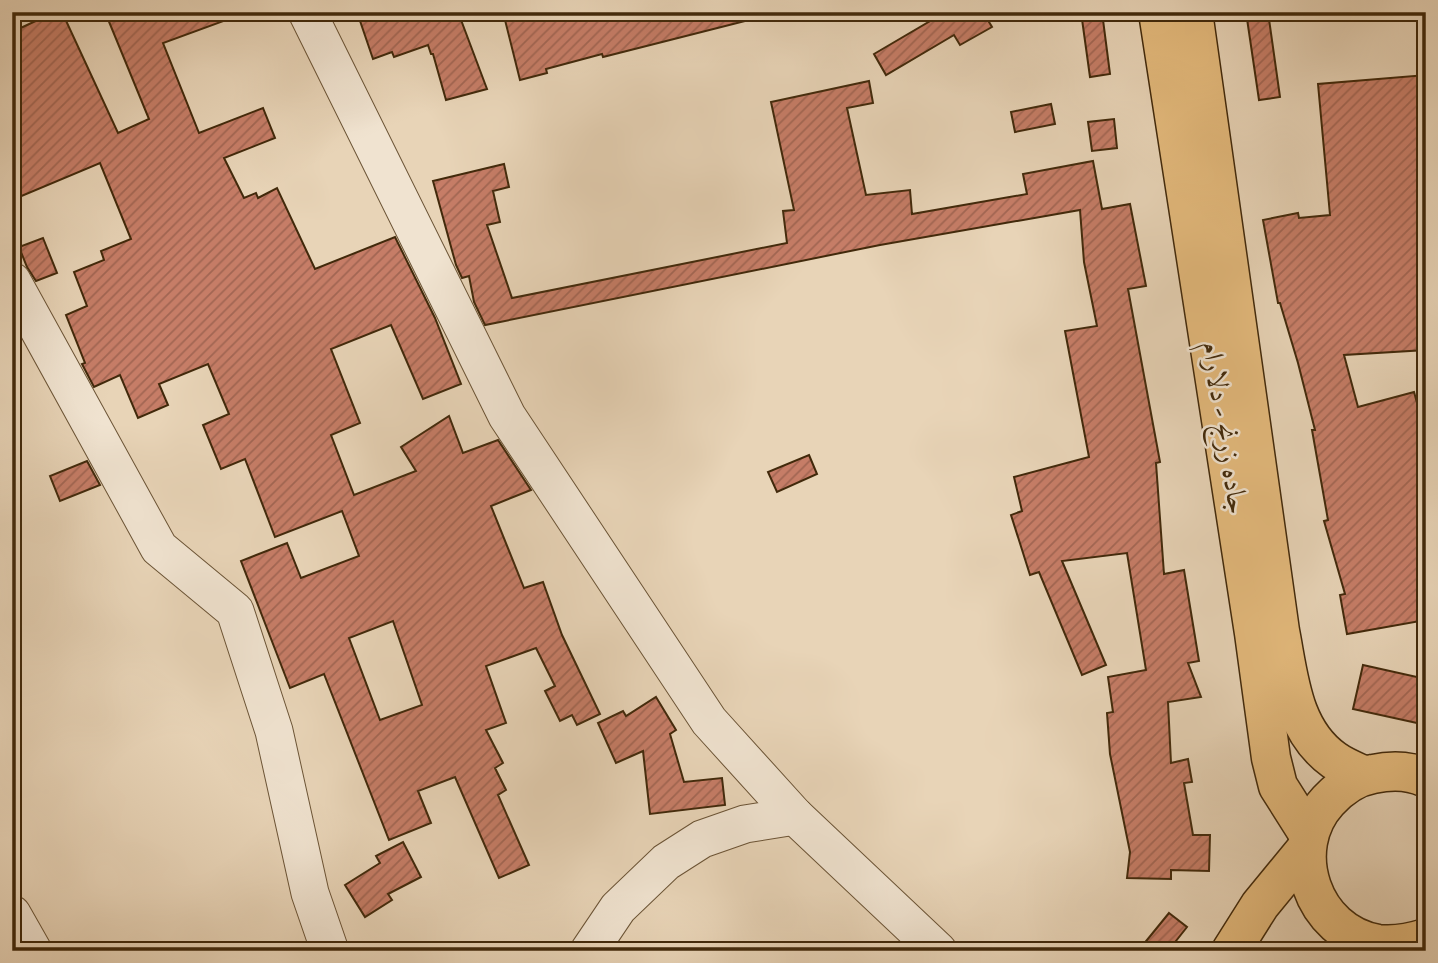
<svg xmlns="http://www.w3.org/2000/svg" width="1438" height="963" font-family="'Sorts Mill Goudy',Amiri,serif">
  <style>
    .building { fill: url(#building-hatch); stroke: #41290b; stroke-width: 2; fill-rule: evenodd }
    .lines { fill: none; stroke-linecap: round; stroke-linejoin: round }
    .minor-casing { stroke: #6b5436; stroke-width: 39 }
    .highway-casing { stroke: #41290b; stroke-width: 41 }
    .minor { stroke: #f0e3d0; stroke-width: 37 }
    .highway { stroke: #e4ba7c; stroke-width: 38 }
    .labels { text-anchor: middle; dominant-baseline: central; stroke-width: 5; stroke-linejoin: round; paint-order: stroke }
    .street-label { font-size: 28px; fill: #41290b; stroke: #f0e3d0 }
  </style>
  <defs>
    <pattern id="building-hatch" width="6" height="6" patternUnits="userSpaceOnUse" patternTransform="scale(1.75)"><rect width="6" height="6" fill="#c67d67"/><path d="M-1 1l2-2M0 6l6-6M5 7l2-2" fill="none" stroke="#a26653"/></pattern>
  </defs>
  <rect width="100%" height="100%" fill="#e8d4b7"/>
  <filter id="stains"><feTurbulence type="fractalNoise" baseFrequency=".00286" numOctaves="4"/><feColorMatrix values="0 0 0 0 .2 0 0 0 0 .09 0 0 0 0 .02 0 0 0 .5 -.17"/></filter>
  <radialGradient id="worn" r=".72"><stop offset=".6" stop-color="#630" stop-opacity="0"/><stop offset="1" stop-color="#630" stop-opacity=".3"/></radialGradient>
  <!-- building -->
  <g class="building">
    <path d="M55,12H62L118,133L149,119L105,12H239L240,15L163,43L199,133L263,108L275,138L224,158L244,198L256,193L258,198L277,188L315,269L395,237L435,318L461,384L423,399L391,325L331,349L360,423L331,435L354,495L416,471L401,447L449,416L463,453L498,440L531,490L491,506L524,588L543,582L562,635L600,714L577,725L572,715L560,721L545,691L555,686L536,648L486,666L506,723L486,730L503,763L495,768L506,790L498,795L529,865L499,878L455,777L418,791L431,823L389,840L324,674L290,688L241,561L287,543L301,578L359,556L342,511L275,537L245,459L221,469L203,425L229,414L208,364L159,384L168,405L138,418L120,375L94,387L82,364L85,363L66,315L87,306L74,272L104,260L101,251L131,239L100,163L12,200V32ZM393,621L422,705L380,720L349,638Z"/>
    <polygon points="357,12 458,12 487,89 446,100 433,54 431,54 428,45 394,57 392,52 373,59"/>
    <polygon points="503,12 748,12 749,20 603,57 602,54 546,69 547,73 520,80"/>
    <polygon points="940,12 995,12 986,17 992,27 960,45 954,35 886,75 874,54 942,14"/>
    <polygon points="1081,12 1102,12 1110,74 1090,77"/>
    <polygon points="1246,12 1268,12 1280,97 1259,100"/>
    <polygon points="1426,75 1426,350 1344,355 1358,407 1414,392 1426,435 1426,620 1347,634 1340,595 1345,594 1324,521 1328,520 1312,430 1315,430 1298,363 1280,303 1278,303 1263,220 1298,213 1299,218 1330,215 1318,84"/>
    <polygon points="869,81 873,103 847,108 866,195 910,190 912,214 1027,194 1023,174 1093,161 1102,209 1130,204 1146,286 1128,289 1160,462 1156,463 1164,574 1184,570 1199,661 1188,663 1201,697 1168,702 1171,763 1188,759 1192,782 1184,783 1193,835 1210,835 1209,871 1171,870 1171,879 1127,878 1130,852 1110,754 1107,713 1113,712 1108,677 1146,670 1127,553 1062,561 1106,665 1082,675 1039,572 1030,575 1011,515 1022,511 1014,477 1089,457 1065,331 1097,326 1084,262 1080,210 880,245 485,325 474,302 469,276 462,278 456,265 433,181 504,164 509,187 493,191 500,222 487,225 512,298 787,243 783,211 794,210 771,102"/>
    <polygon points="1051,104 1055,124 1015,132 1011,112"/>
    <polygon points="1114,119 1117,148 1092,151 1088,122"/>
    <polygon points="43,238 57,273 36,281 27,267 19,247"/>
    <polygon points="809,455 817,474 777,492 768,472"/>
    <polygon points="87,461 100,485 60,501 50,476"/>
    <polygon points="1363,665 1426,679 1426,725 1353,709"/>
    <polygon points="656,697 676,730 670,734 684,782 722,778 725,805 650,814 643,751 616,763 598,723 623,711 626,716"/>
    <polygon points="403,842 421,877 388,894 392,900 365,917 345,885 380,863 376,856"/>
    <polygon points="1169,913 1187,927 1168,951 1138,951"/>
  </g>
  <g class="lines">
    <defs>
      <g id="minor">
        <polyline points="307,12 507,416 709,721 795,816 938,951"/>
        <polyline points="12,281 159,548 235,611 274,731 310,893 330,951"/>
        <polyline points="12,914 33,951"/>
        <polyline points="589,951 618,908 666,862 702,839 745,824 795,816"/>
      </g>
      <g id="highway">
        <polyline points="1158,12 1254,633 1271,758 1278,786 1309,835"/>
        <path d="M1193,12L1280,631C1289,677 1292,730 1334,760C1342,766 1354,771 1363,775"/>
        <path d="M1426,778C1409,770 1391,770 1373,774C1355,777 1340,788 1328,801C1284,849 1312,933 1378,944C1395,946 1410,943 1426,938"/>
        <polyline points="1231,951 1260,905 1306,849"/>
      </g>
    </defs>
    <!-- minor casing -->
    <use href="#minor" class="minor-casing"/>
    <!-- highway casing -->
    <use href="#highway" class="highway-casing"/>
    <!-- minor -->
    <use href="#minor" class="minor"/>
    <!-- highway -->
    <use href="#highway" class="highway"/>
  </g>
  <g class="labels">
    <!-- street labels -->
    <g class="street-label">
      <text transform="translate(1223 428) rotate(81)">جاده زرنج - دلارام</text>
    </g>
  </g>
  <!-- margin -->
  <rect width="1438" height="963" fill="none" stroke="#e8d4b7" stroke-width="42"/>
  <rect x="14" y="14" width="1410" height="935" fill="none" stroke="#41290b" stroke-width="3.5"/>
  <rect x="21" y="21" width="1396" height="921" fill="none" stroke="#41290b" stroke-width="2"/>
  <rect width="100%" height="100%" filter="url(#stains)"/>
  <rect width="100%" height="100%" fill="url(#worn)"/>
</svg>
